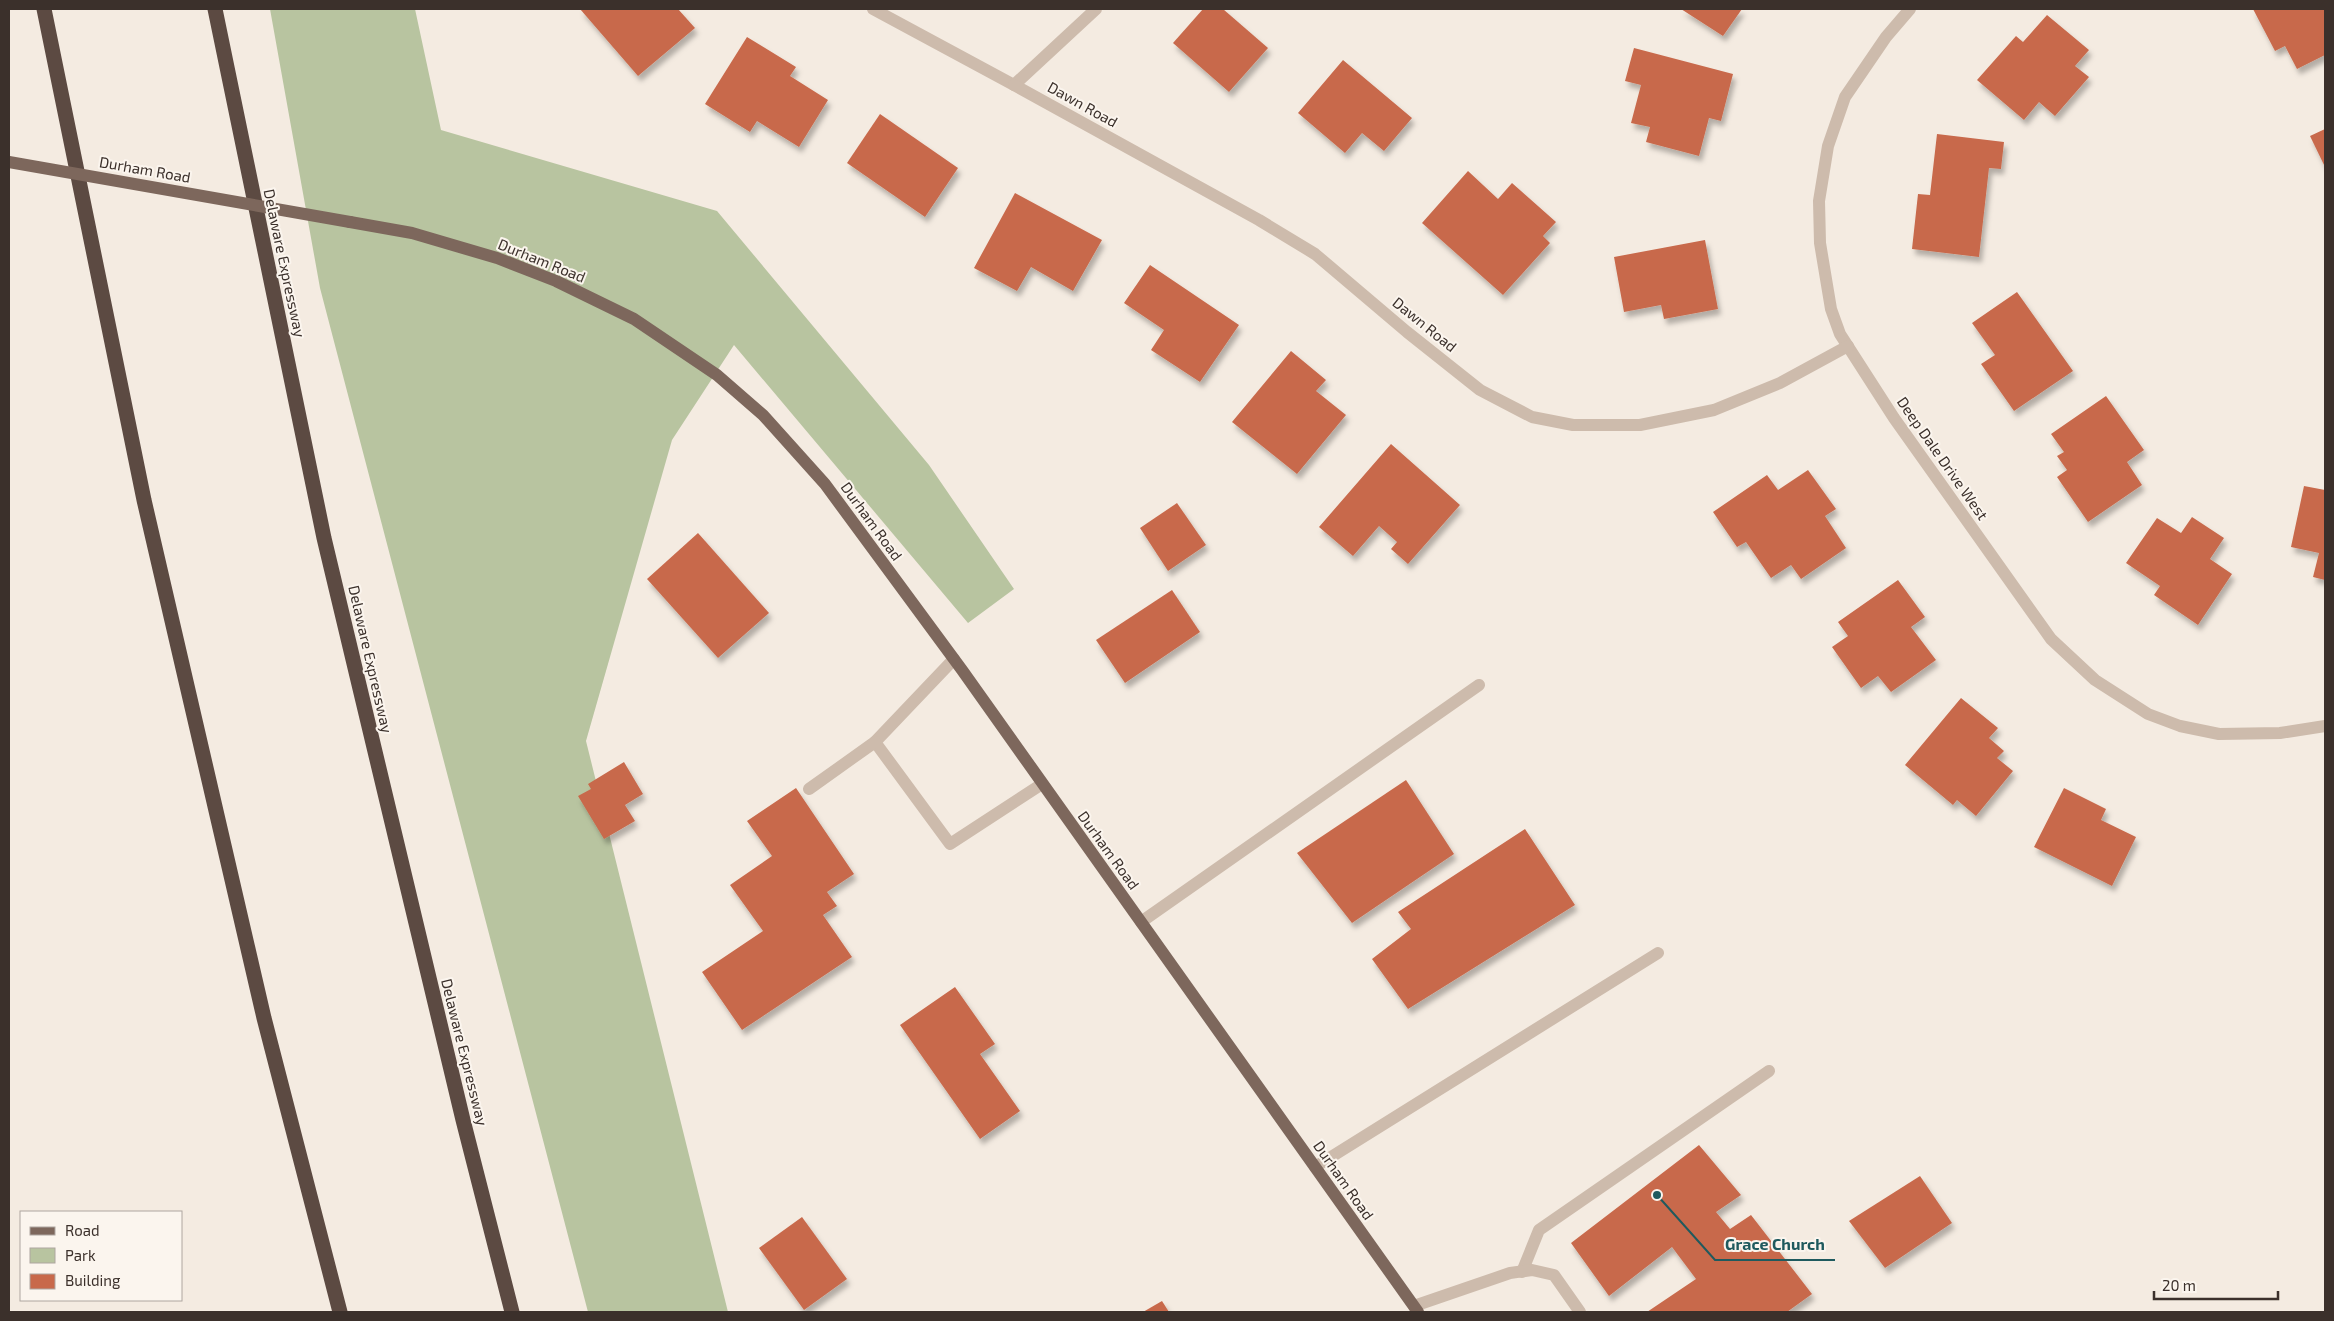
<svg xmlns="http://www.w3.org/2000/svg" width="2334" height="1321" font-family="'Exo 2',sans-serif">
  <style>
    .green { fill: #b8c4a0 }
    .building { fill: #c8694b; filter: url(#shadow) }
    .lines { fill: none; stroke-linecap: round; stroke-linejoin: round }
    .minor { stroke: #cdbbac; stroke-width: 12 }
    .major { stroke: #7d675c; stroke-width: 12 }
    .highway { stroke: #5c4a42; stroke-width: 15 }
    .major-bridge { stroke: #7d675c; stroke-width: 12 }
    .labels { text-anchor: middle; dominant-baseline: central; stroke-width: 4; stroke-linejoin: round; paint-order: stroke }
    .street-label { font-size: 15px; fill: #3b302b; stroke: #fbf5ee }
    .leader { fill: none; stroke: #1f5a5e; stroke-width: 2 }
    .callout-dot { fill: #1f5a5e; stroke: #fbf5ee; stroke-width: 2 }
    .callout-label { font-size: 16px; text-anchor: middle; font-weight: bold; fill: #1f5a5e; stroke: #fbf5ee; stroke-width: 4; stroke-linejoin: round; paint-order: stroke }
  </style>
  <defs>
    <filter id="shadow"><feDropShadow dx="3" dy="5.5" stdDeviation="2.5" flood-color="#0004"/></filter>
  </defs>
  <rect width="100%" height="100%" fill="#f4ebe1"/>
  <!-- green -->
  <polygon class="green" points="270,9 415,9 441,130 717,211 929,465 1014,589 968,623 734,345 672,440 586,741 728,1312 588,1312 320,288"/>
  <!-- building -->
  <g class="building">
    <polygon points="580,9 678,9 695,28 638,76"/>
    <polygon points="1203,9 1223,9 1268,48 1229,92 1173,43"/>
    <polygon points="1681,9 1742,9 1723,36"/>
    <polygon points="2253,9 2325,9 2325,55 2297,69 2285,46 2275,51"/>
    <polygon points="2047,15 2089,50 2075,66 2089,77 2055,116 2039,102 2024,120 1977,80 2016,36 2023,42"/>
    <polygon points="747,37 796,67 790,76 828,100 799,147 757,121 750,132 705,104"/>
    <polygon points="1634,48 1733,74 1721,121 1709,118 1699,156 1646,142 1650,127 1631,123 1641,85 1625,81"/>
    <polygon points="1343,60 1412,118 1384,151 1362,133 1345,153 1298,113"/>
    <polygon points="880,114 958,168 925,217 847,163"/>
    <polygon points="2325,129 2325,167 2310,136"/>
    <polygon points="1937,134 2004,142 2001,169 1989,168 1979,257 1912,249 1918,194 1930,195"/>
    <polygon points="1468,171 1498,199 1512,183 1556,222 1543,236 1550,243 1503,295 1422,223"/>
    <polygon points="1015,193 1102,240 1073,291 1031,267 1017,291 974,268"/>
    <polygon points="1705,240 1718,309 1664,319 1661,305 1624,312 1614,257"/>
    <polygon points="1150,265 1239,325 1200,382 1151,350 1164,330 1124,303"/>
    <polygon points="2017,292 2073,371 2014,411 1981,364 1995,355 1972,323"/>
    <polygon points="1291,351 1326,380 1316,391 1346,415 1297,474 1232,422"/>
    <polygon points="2106,396 2144,450 2127,462 2142,485 2088,522 2057,477 2067,470 2057,456 2064,452 2051,434"/>
    <polygon points="1391,444 1460,505 1408,564 1391,549 1397,542 1379,526 1353,556 1319,527"/>
    <polygon points="1808,470 1836,509 1825,516 1846,548 1801,579 1791,565 1771,578 1746,542 1737,547 1713,512 1767,475 1778,490"/>
    <polygon points="2304,486 2325,490 2325,580 2313,577 2319,553 2291,547"/>
    <polygon points="1177,503 1206,545 1168,571 1140,528"/>
    <polygon points="2192,517 2224,538 2210,559 2232,574 2198,625 2154,595 2160,586 2126,563 2157,518 2181,533"/>
    <polygon points="698,533 769,613 718,658 647,579"/>
    <polygon points="1898,580 1925,617 1911,627 1936,660 1891,692 1878,676 1861,688 1832,647 1848,636 1838,622"/>
    <polygon points="1172,590 1200,632 1125,683 1096,640"/>
    <polygon points="1961,698 1998,728 1989,738 2004,751 1997,758 2013,771 1976,816 1957,800 1953,805 1905,765"/>
    <polygon points="624,762 643,794 625,805 635,821 604,839 578,796 591,789 588,784"/>
    <polygon points="1406,780 1454,854 1352,923 1297,853"/>
    <polygon points="796,788 854,874 827,892 837,906 823,915 852,957 742,1030 702,972 763,931 730,885 772,856 747,821"/>
    <polygon points="2064,788 2106,809 2101,820 2136,837 2112,886 2034,847"/>
    <polygon points="1525,829 1575,905 1408,1009 1372,959 1411,929 1398,912"/>
    <polygon points="955,987 995,1044 980,1054 1020,1111 980,1139 900,1025"/>
    <polygon points="1699,1145 1741,1195 1716,1212 1730,1229 1751,1215 1812,1294 1787,1312 1647,1312 1696,1279 1672,1247 1609,1296 1571,1243"/>
    <polygon points="1920,1176 1952,1223 1885,1268 1849,1221"/>
    <polygon points="802,1217 847,1279 804,1310 759,1248"/>
    <polygon points="1162,1301 1169,1312 1143,1312"/>
  </g>
  <g class="lines">
    <!-- minor -->
    <g class="minor">
      <polyline points="873,9 1014,85 1096,9"/>
      <polyline points="1910,9 1886,37 1845,97 1828,146 1819,201 1820,243 1831,309 1840,334 1894,418 2051,639 2095,680 2148,714 2180,726 2219,734 2280,733 2325,726"/>
      <polyline points="1014,85 1259,220 1315,254 1407,332 1480,390 1532,417 1573,425 1640,425 1714,410 1780,383 1848,346"/>
      <polyline points="954,659 875,742 950,844 1042,784"/>
      <polyline points="809,789 875,742"/>
      <polyline points="1141,922 1479,685"/>
      <polyline points="1315,1167 1658,953"/>
      <polyline points="1522,1272 1539,1230 1769,1071"/>
      <polyline points="1414,1306 1510,1273 1532,1270 1554,1275 1580,1312"/>
    </g>
    <!-- major -->
    <polyline class="major" points="350,222 412,233 497,258 556,281 634,319 717,375 763,415 825,484 962,670 1418,1312"/>
    <!-- highway -->
    <g class="highway">
      <polyline points="44,9 144,500 264,1018 340,1312"/>
      <polyline points="215,9 324,538 463,1120 512,1312"/>
    </g>
    <!-- major-bridge -->
    <polyline class="major-bridge" points="9,162 350,222"/>
  </g>
  <g class="labels">
    <!-- street labels -->
    <g class="street-label">
      <text transform="translate(1083 104) rotate(29)">Dawn Road</text>
      <text transform="translate(145 169) rotate(10)">Durham Road</text>
      <text transform="translate(542 260) rotate(22)">Durham Road</text>
      <text transform="translate(285 263) rotate(78)">Delaware Expressway</text>
      <text transform="translate(1425 324) rotate(39)">Dawn Road</text>
      <text transform="translate(1943 458) rotate(55)">Deep Dale Drive West</text>
      <text transform="translate(872 521) rotate(54)">Durham Road</text>
      <text transform="translate(371 659) rotate(77)">Delaware Expressway</text>
      <text transform="translate(1109 850) rotate(54)">Durham Road</text>
      <text transform="translate(465 1052) rotate(76)">Delaware Expressway</text>
      <text transform="translate(1344 1180) rotate(55)">Durham Road</text>
    </g>
  </g>
  <!-- callouts -->
  <path class="leader" d="M1657 1195L1715 1260H1835"/>
  <circle class="callout-dot" cx="1657" cy="1195" r="5"/>
  <g class="callout-label">
    <text x="1775" y="1250">Grace Church</text>
  </g>
  <!-- border -->
  <rect width="2334" height="1321" fill="none" stroke="#3b302b" stroke-width="20"/>
  <!-- legend -->
  <rect x="20" y="1211" width="162" height="90" fill="#fbf5ee" stroke="#aea6a0"/>
  <rect x="30" y="1227" width="25" height="8" fill="#7d675c" stroke="#aea6a0"/>
  <text x="65" y="1236" font-size="15" fill="#3b302b">Road</text>
  <rect x="30" y="1248" width="25" height="15" fill="#b8c4a0" stroke="#aea6a0"/>
  <text x="65" y="1261" font-size="15" fill="#3b302b">Park</text>
  <rect x="30" y="1274" width="25" height="15" fill="#c8694b" stroke="#aea6a0"/>
  <text x="65" y="1286" font-size="15" fill="#3b302b">Building</text>
  <!-- scale -->
  <path d="M2154 1291v8h124v-8" fill="none" stroke="#3b302b" stroke-width="2.5"/>
  <text x="2162" y="1291" font-size="15" fill="#3b302b" stroke="#fbf5ee" stroke-width="4" paint-order="stroke">20 m</text>
</svg>
